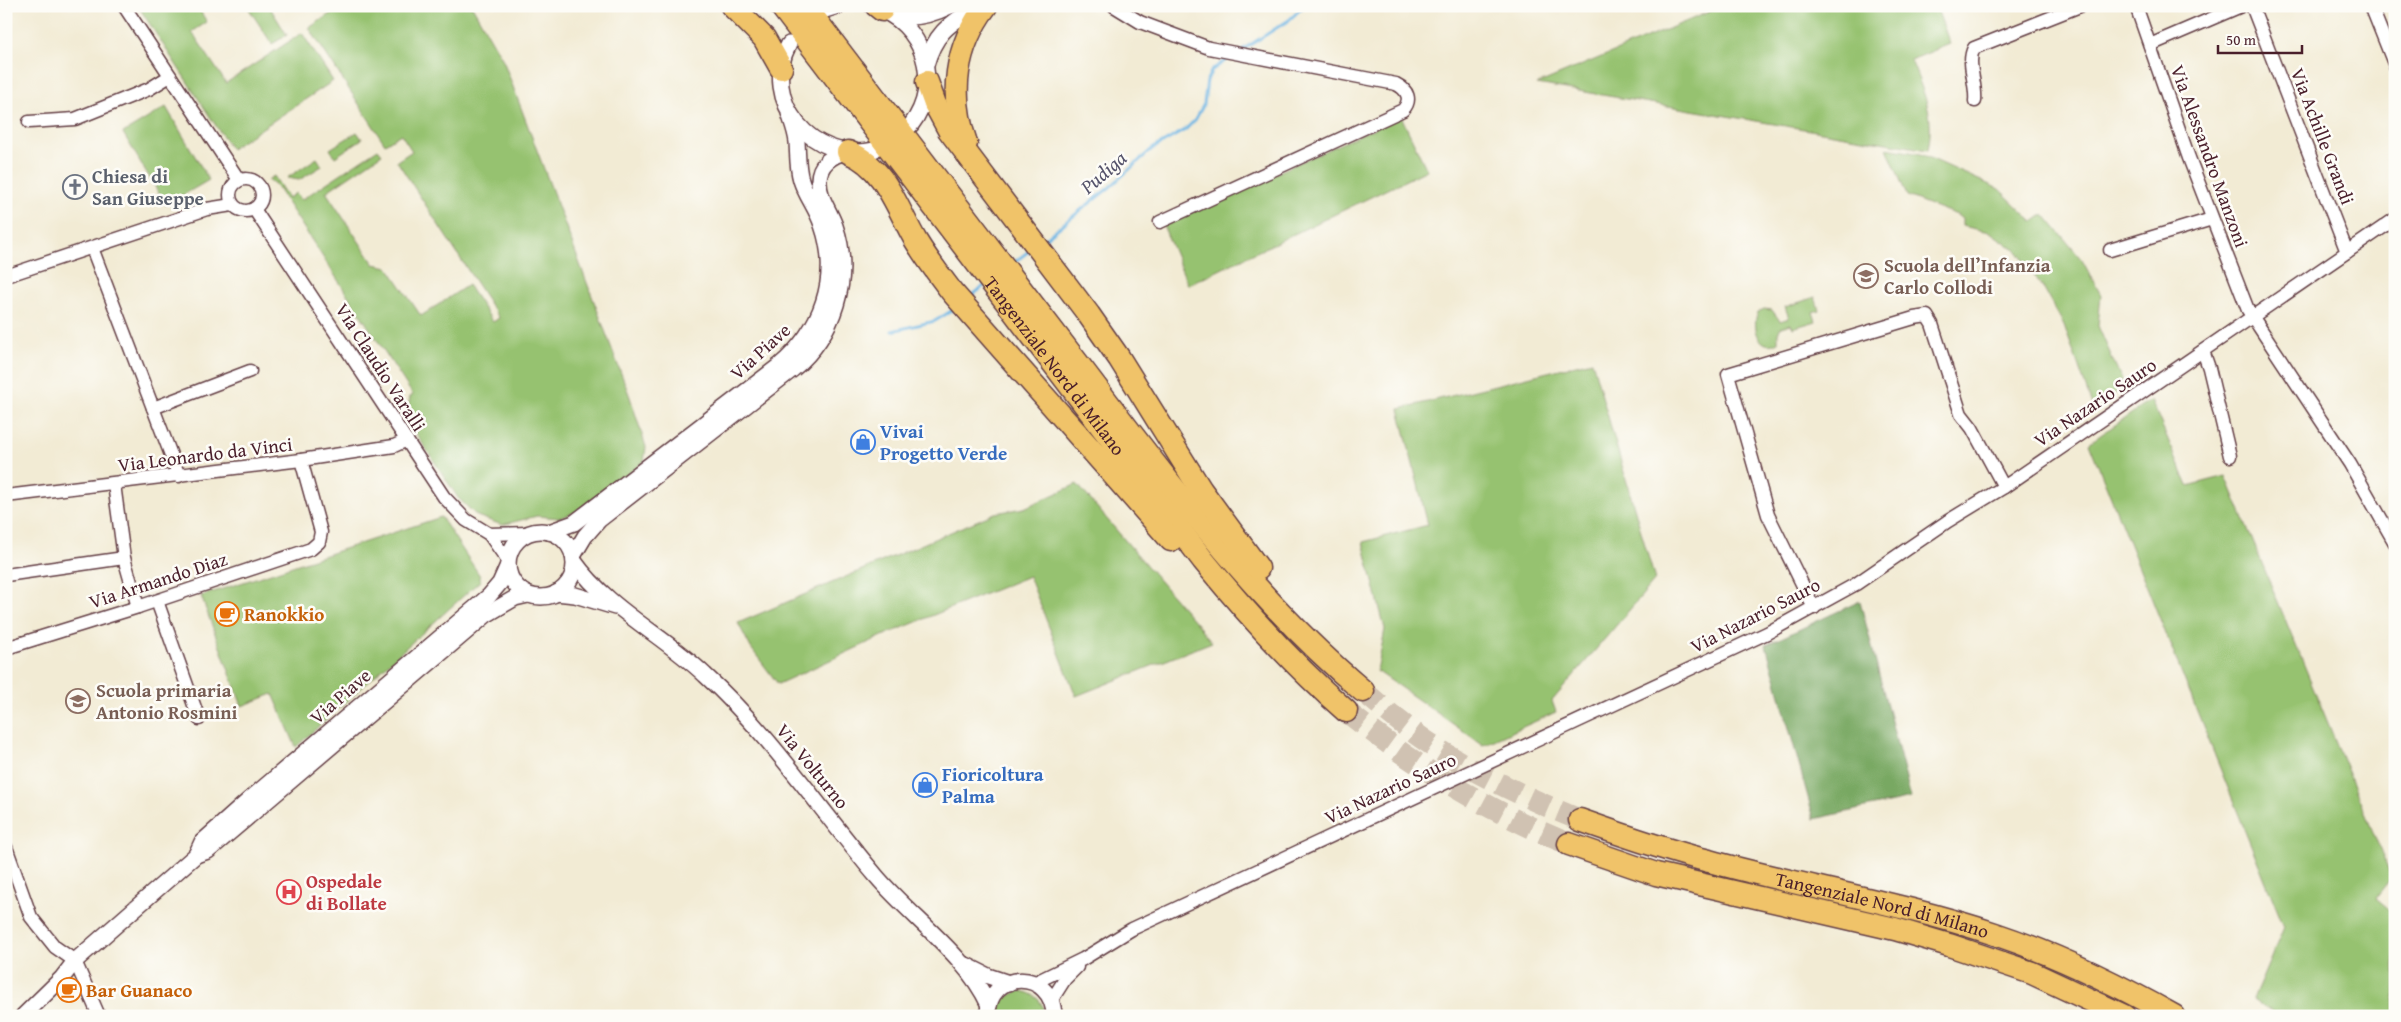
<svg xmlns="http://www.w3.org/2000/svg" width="2401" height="1022" font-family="'Gentium Book Plus',serif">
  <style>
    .green { fill: #96c26f; stroke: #70704d }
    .forest { fill: #78a862; stroke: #616446 }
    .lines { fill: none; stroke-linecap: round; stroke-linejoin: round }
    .stream { stroke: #6ab4e3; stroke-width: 3 }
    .motorway-tunnel { stroke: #d0c2b2; stroke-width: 22; stroke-dasharray: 22 11; stroke-linecap: butt }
    .minor-casing { stroke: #633e44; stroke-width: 15 }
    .tertiary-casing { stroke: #633e44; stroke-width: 18 }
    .motorway-casing { stroke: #633e44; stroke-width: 25 }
    .minor { stroke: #fff; stroke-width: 12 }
    .tertiary { stroke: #fff; stroke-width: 15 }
    .motorway { stroke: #f0c369; stroke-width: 22 }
    .labels { text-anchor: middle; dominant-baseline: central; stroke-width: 5; stroke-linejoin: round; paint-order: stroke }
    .street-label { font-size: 19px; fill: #4a1f2b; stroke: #fdfcf7 }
    .worship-label { font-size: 19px; font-weight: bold; fill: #5b616d; stroke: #fdfcf7; text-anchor: start }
    .education-label { font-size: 19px; font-weight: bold; fill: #785e54; stroke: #fdfcf7; text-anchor: start }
    .shop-label { font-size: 19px; font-weight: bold; fill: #366cbe; stroke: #fdfcf7; text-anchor: start }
    .food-label { font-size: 19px; font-weight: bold; fill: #c56008; stroke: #fdfcf7; text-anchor: start }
    .health-label { font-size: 19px; font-weight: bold; fill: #be3a42; stroke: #fdfcf7; text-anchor: start }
    .water-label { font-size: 20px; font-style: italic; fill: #55536b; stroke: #fdfcf7 }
  </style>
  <rect width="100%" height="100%" fill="#fdfcf7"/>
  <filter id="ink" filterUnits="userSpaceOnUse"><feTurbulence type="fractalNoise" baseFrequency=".02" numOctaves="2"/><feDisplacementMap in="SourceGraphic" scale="10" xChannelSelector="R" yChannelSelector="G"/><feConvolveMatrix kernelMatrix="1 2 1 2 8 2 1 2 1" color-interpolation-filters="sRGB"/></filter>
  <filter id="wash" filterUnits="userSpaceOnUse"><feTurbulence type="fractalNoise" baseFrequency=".0096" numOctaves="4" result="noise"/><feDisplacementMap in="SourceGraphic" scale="20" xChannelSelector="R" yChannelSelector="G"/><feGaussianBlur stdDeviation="1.12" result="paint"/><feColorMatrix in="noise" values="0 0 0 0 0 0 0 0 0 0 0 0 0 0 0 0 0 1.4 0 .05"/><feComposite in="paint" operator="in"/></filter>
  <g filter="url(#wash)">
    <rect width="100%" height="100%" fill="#f2ebd4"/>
    <!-- green -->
    <g class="green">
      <polygon points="138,6 197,6 207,22 192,32 226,83 302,33 333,81 231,149"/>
      <polygon points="247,6 269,6 287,35 272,44"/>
      <polygon points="342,6 472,6 503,60 630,397 646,447 644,462 576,512 559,518 537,516 502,525 477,516 458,498 406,418 410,397 413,395 275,184 268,180 274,176 288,198 296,193 301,200 378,149 382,154 326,192 374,264 388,267 421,316 468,285 493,322 499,318 397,161 412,151 401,134 385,144 309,28"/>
      <path d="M1723,6H1936L1950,44L1911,60C1924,94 1935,113 1928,150L1537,84Z"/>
      <polygon points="166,107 209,180 166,205 123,133"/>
      <polygon points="1401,116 1427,170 1188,285 1163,225"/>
      <polygon points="357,132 362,139 335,157 330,149"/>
      <polygon points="1887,148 1921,154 1999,189 2033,222 2044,214 2082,260 2101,295 2098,326 2125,387 2093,408 2064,325 2042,286 2017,251 1990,232 1962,226 1962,219 1957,215 1907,196"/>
      <polygon points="317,158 322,166 299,180 287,178"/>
      <path d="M1815,297L1819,310L1813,312L1816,321L1793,328L1791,324L1781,327L1778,333V342C1759,353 1751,326 1758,312L1764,309L1772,310L1780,321L1789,318L1785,307Z"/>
      <polygon points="1592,361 1655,580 1552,701 1556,712 1483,745 1377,671 1385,629 1363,542 1428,525 1399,409"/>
      <polygon points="2151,400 2188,486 2226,476 2392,878 2376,898 2395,914 2395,1016 2279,1016 2253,1000 2284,927 2089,443"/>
      <polygon points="1077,484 1212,642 1076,696 1029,576 887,634 778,684 751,648 738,623 995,513 1024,508"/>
      <polygon points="441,517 480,576 480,581 296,747 273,694 242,706 201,596"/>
      <path d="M1021,991C1034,993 1044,1001 1045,1016H997C998,1002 1007,994 1021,991Z"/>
    </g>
    <!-- forest -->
    <polygon class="forest" points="1860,601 1911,798 1814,819 1766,645"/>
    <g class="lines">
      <!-- stream -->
      <g class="stream">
        <polyline points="1242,50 1289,20 1304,6"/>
        <polyline points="1042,241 1110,187 1152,149 1185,130 1195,120 1204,104 1207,80 1212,70 1232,56"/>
        <polyline points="1012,264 1029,251"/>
        <polyline points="969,298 984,286"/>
        <polyline points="892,331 935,321 956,308"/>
      </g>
    </g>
  </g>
  <g filter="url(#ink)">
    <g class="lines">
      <!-- motorway-tunnel -->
      <g class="motorway-tunnel">
        <path d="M1363,691C1383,708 1404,726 1426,741C1474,773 1526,798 1580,820"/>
        <path d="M1346,711C1414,766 1488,811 1569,844"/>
      </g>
      <defs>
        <g id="minor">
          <polyline points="124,6 239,180"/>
          <path d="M1114,6L1140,22L1209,48L1396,84C1408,90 1412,100 1403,110L1160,222"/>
          <polyline points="2136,6 2189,158 2248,310 2350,464 2395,543"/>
          <polyline points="2252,6 2347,252"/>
          <polyline points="2371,6 2395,66"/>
          <polyline points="2150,45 2241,6"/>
          <path d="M1975,101C1977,84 1966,63 1974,48L2080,6"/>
          <polyline points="29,122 75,119 149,89 170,76"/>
          <circle cx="246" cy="195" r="16"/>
          <polyline points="254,209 444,497 466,520 489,534 508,561"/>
          <polyline points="92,248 179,476"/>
          <polyline points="2110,250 2212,219"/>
          <polyline points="6,276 207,209 232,205"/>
          <polyline points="2203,351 2209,368 2230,456"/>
          <polyline points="153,408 250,371"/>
          <polyline points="114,484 124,558 138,607"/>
          <polyline points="6,496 301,460 394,446 407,440"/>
          <polyline points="489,534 529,533"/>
          <polyline points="6,575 124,558"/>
          <polyline points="157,601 199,719"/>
          <polyline points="1814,608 1768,515 1728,374 1914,318 1927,316 1932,324 1961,414 1972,428 2004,487"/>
          <polyline points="6,648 138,607 311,549 319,542 321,532 301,460"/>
          <polyline points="6,847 31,917 55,947 75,961 99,1016"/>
          <polyline points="1034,983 1083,959 1132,929 1767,633 1856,584 1948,521 2004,487 2395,219"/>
          <polyline points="1051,1001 1065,979 1077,967"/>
        </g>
        <g id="tertiary">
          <path d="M873,7C924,22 943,83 911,125"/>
          <polyline points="825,10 838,6"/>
          <path d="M894,16C914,20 932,15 950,6"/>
          <path d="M789,44C759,101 813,164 874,150"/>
          <path d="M926,65C935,32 950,24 977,6"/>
          <circle cx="541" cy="564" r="33"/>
          <path d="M549,532L574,523L779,366C821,330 841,279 822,225C817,209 806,196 801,180C797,167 798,155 797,142C796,132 792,122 789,113"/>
          <path d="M573,556L585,536L599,520L793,369C834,335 853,278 835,226C830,211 818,197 819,180C819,164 832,155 846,152"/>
          <path d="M574,561C608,609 663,635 705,675C771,735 820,810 877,877C913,919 966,955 989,1005"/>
          <polyline points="556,593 575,595 615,607"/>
          <polyline points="196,855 202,842 250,799 489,596 500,583 508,565"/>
          <polyline points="966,965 988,976 1009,983"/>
          <polyline points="23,1016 62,978 75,961 196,855 208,851 486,615 515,598 528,595"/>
          <path d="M988,1016C987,969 1053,968 1054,1016"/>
        </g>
        <g id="motorway">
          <polyline points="732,6 764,38 781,68"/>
          <path id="s1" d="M781,6L1203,560C1247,614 1293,665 1346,711"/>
          <path d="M805,6C898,128 990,249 1083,370C1169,483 1254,599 1363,691"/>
          <polyline points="877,6 882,10"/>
          <polyline points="927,82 935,104 949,130 1089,315 1119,358 1201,490 1258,568"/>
          <path d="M966,143C949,95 955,47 986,6"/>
          <path d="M848,152C886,167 897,209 916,241C927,259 939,275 952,292L1171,540"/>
          <path id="s2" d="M1580,820C1622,835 1665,850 1709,861C1804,887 1902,903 1995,934C2058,955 2117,984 2174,1016"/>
          <polyline points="1569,844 1656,874 1895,929 1949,945 2032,973 2124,1016"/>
        </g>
      </defs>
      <!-- minor casing -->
      <use href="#minor" class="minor-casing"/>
      <!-- tertiary casing -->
      <use href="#tertiary" class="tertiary-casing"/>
      <!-- motorway casing -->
      <use href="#motorway" class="motorway-casing"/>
      <!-- minor -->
      <use href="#minor" class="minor"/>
      <!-- tertiary -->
      <use href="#tertiary" class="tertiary"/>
      <!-- motorway -->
      <use href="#motorway" class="motorway"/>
    </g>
  </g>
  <!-- icons -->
  <defs>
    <symbol id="church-ring" viewBox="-11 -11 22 22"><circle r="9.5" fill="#fdfcf7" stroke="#6b7280" stroke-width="1.5"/><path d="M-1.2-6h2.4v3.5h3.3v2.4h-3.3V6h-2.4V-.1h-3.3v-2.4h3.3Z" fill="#6b7280"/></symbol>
    <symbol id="school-ring" viewBox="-11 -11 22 22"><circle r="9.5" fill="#fdfcf7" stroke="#8d6e63" stroke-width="1.5"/><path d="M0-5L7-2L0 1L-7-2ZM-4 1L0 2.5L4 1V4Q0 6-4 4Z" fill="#8d6e63"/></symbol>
    <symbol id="shop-ring" viewBox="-11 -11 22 22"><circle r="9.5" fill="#fdfcf7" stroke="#3f7fe0" stroke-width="1.5"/><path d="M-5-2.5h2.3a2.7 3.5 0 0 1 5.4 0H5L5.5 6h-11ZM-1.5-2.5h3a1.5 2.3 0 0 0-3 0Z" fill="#3f7fe0"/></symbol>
    <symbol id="cafe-ring" viewBox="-11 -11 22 22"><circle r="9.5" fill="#fdfcf7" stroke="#e8710a" stroke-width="1.5"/><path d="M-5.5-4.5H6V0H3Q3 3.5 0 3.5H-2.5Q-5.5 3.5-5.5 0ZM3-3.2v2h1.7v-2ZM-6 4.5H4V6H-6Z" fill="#e8710a"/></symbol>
    <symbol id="hospital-ring" viewBox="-11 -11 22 22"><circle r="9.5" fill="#fdfcf7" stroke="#e0444e" stroke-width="1.5"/><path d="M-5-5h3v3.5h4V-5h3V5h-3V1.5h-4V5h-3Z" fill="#e0444e"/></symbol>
  </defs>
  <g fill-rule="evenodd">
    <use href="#church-ring" x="61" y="173" width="28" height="28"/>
    <use href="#school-ring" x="1852" y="262" width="28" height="28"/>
    <use href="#shop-ring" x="849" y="428" width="28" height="28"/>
    <use href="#cafe-ring" x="213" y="600" width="28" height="28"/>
    <use href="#school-ring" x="64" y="687" width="28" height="28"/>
    <use href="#shop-ring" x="911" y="771" width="28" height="28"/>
    <use href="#hospital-ring" x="275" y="878" width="28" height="28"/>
    <use href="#cafe-ring" x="55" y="976" width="28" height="28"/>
  </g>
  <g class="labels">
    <!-- street labels -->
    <g class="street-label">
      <text transform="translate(2323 136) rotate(69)">Via Achille Grandi</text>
      <text transform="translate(2210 156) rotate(70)">Via Alessandro Manzoni</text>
      <text transform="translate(760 351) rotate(-42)">Via Piave</text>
      <text stroke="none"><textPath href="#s1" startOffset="452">Tangenziale Nord di Milano</textPath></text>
      <text transform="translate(381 367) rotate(57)">Via Claudio Varalli</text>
      <text transform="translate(2095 402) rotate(-34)">Via Nazario Sauro</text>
      <text transform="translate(205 454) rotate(-7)">Via Leonardo da Vinci</text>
      <text transform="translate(158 580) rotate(-18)">Via Armando Diaz</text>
      <text transform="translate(1755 615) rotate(-27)">Via Nazario Sauro</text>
      <text transform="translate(340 696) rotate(-41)">Via Piave</text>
      <text transform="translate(813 766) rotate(51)">Via Volturno</text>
      <text transform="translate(1390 788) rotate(-25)">Via Nazario Sauro</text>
      <text stroke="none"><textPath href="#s2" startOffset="314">Tangenziale Nord di Milano</textPath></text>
    </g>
    <!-- worship labels -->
    <g class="worship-label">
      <text x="92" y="176">Chiesa di<tspan x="92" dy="22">San Giuseppe</tspan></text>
    </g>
    <!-- education labels -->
    <g class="education-label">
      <text x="1884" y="265">Scuola dell’Infanzia<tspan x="1884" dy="22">Carlo Collodi</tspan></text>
      <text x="96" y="690">Scuola primaria<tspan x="96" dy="22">Antonio Rosmini</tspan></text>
    </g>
    <!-- shop labels -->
    <g class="shop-label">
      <text x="880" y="431">Vivai<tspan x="880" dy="22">Progetto Verde</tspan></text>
      <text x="942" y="774">Fioricoltura<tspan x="942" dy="22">Palma</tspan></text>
    </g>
    <!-- food labels -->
    <g class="food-label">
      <text x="244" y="614">Ranokkio</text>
      <text x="86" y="990">Bar Guanaco</text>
    </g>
    <!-- health labels -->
    <g class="health-label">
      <text x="306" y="881">Ospedale<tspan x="306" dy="22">di Bollate</tspan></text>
    </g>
    <!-- water labels -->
    <g class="water-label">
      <text transform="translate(1103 172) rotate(-41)">Pudiga</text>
    </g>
  </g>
  <!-- margin -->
  <rect width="2401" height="1022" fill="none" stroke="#fdfcf7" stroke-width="25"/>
  <!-- scale -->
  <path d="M2218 45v8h84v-8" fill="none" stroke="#4a1f2b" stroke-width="2.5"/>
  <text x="2226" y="45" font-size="15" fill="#4a1f2b" stroke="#fdfcf7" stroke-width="4" paint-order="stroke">50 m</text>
</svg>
